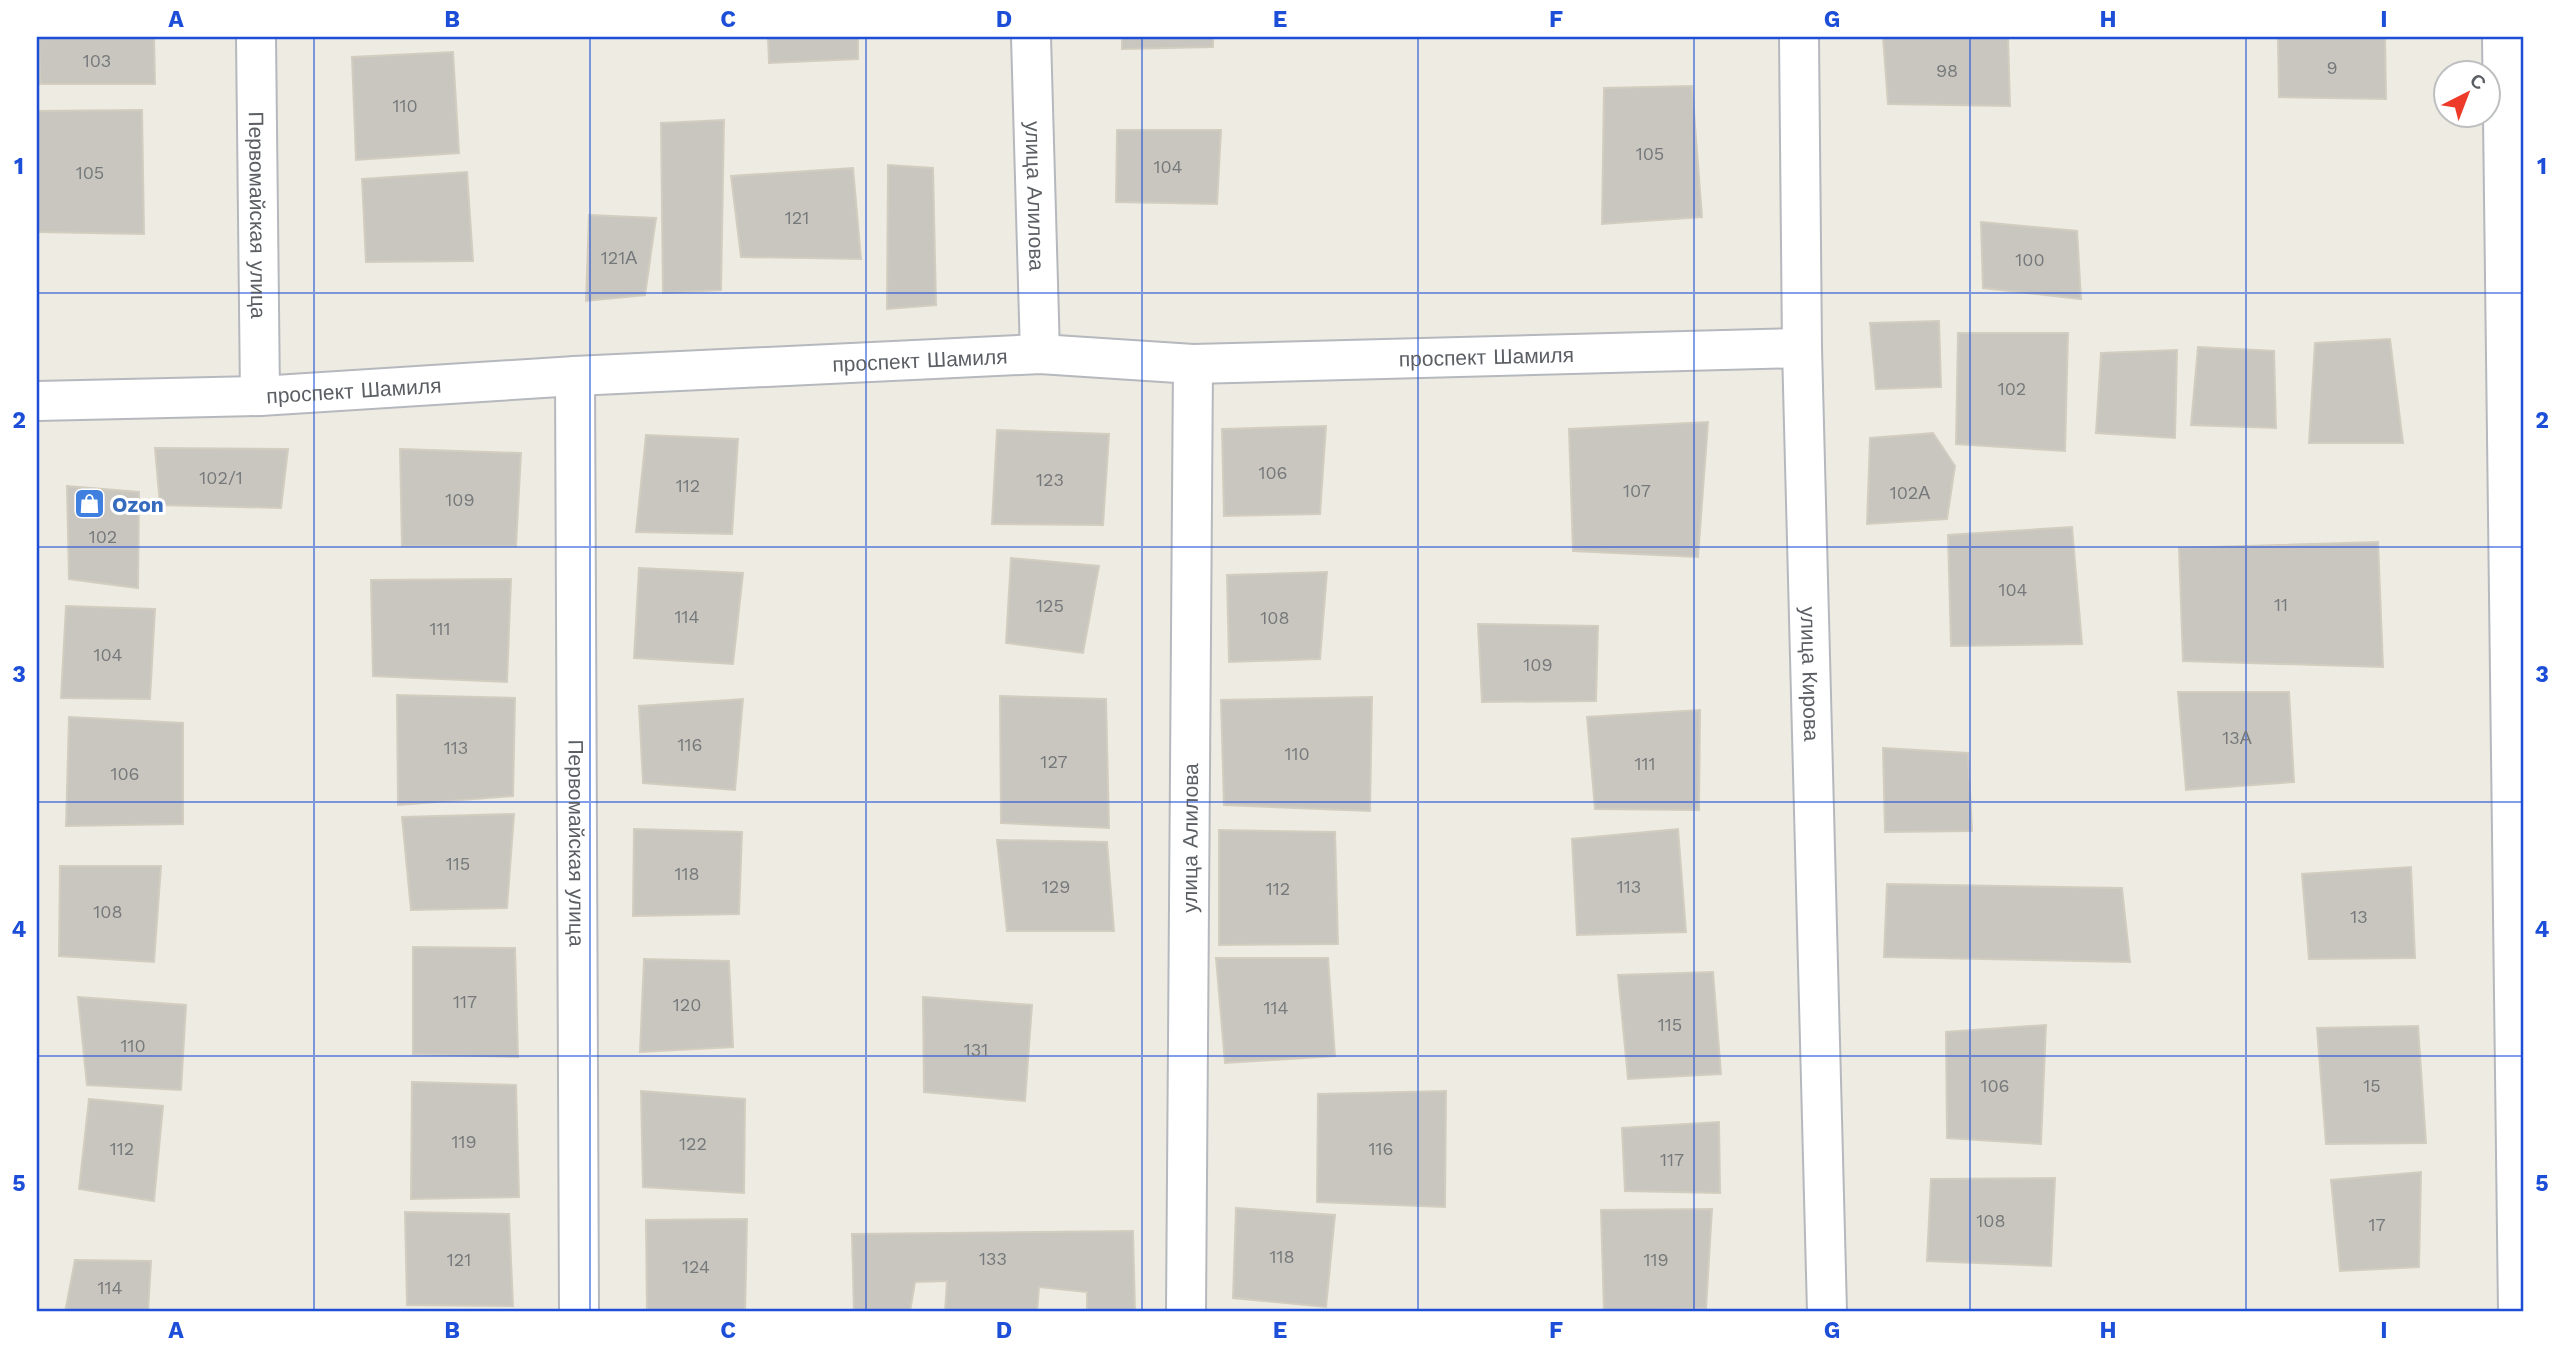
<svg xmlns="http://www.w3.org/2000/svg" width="2561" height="1349" font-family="'Work Sans',sans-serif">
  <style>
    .building { fill: #c9c6bf; stroke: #d3cdc0; stroke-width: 2 }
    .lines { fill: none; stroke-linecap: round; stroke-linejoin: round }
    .street-casing { stroke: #b5b8bd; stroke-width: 42 }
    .street { stroke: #fff; stroke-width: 38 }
    .grid { fill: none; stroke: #1d4ed8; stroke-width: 2; stroke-opacity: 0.55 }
    .labels { text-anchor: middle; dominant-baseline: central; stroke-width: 6; stroke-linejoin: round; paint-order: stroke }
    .number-label { font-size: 18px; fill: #76797b }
    .street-label { font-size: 21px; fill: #5b5f64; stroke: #fff }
    .shop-label { font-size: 21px; font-weight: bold; fill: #366cbe; stroke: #fff; text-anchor: start }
    .neatline { fill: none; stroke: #1d4ed8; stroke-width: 2.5 }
    .grid-label { font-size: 23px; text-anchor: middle; font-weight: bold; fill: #1d4ed8 }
  </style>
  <rect width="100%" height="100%" fill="#eeebe2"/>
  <!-- building -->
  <g class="building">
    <polygon points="39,37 154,37 155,84 40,84"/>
    <polygon points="768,37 858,37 858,59 769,63"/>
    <polygon points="1122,37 1213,37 1213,47 1122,49"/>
    <polygon points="1883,37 2008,37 2010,106 1888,104"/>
    <polygon points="2278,37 2385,37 2386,99 2279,97"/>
    <polygon points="453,52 459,153 356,160 352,57"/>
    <polygon points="1692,86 1702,217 1602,224 1604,88"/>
    <polygon points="142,110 144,234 37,232 37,111"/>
    <polygon points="724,120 721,290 663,293 661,123"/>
    <polygon points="1117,130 1221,130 1217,204 1116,202"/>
    <polygon points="888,165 933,168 936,305 887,309"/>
    <polygon points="853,168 861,259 741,257 731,176"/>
    <polygon points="467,172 473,261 366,262 362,179"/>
    <polygon points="589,215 656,218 645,295 586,301"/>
    <polygon points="1981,222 2077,231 2081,299 1983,288"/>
    <polygon points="1939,321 1941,387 1876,389 1870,323"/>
    <polygon points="1958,333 2068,333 2065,451 1956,444"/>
    <polygon points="2390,339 2403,443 2309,443 2315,343"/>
    <polygon points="2198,347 2274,351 2276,428 2191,425"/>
    <polygon points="2177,350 2175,438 2096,433 2101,353"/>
    <polygon points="1708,422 1698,557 1573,551 1569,429"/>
    <polygon points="1326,426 1320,514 1224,516 1222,429"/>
    <polygon points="997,430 1109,434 1103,525 992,524"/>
    <polygon points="1933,433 1955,466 1947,519 1867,524 1870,438"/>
    <polygon points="646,435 738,439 732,534 636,532"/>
    <polygon points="155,448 288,449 281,508 160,505"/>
    <polygon points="400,449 521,453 516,546 402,546"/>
    <polygon points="67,486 139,492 138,588 69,579"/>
    <polygon points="2072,527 2082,644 1951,646 1948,535"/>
    <polygon points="2378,542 2383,667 2183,661 2179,548"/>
    <polygon points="1011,558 1099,566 1083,653 1006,643"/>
    <polygon points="639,568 743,573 733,664 634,658"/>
    <polygon points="1327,572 1320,659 1229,662 1227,575"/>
    <polygon points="511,579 507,682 373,676 371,580"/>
    <polygon points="66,606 155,609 150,699 61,698"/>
    <polygon points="1478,624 1598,626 1596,701 1482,702"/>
    <polygon points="2178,692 2289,692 2294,782 2186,790"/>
    <polygon points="397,695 515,698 513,796 398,805"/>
    <polygon points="1000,696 1106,699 1109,828 1001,823"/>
    <polygon points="1372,697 1370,811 1224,805 1221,700"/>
    <polygon points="743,699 735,790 643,783 639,706"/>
    <polygon points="1700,710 1699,810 1595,809 1587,717"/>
    <polygon points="69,717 183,723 183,824 66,826"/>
    <polygon points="1883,748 1968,753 1972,831 1885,832"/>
    <polygon points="514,814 507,908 411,910 402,817"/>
    <polygon points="634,829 742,832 739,914 633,916"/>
    <polygon points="1678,829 1686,932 1577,935 1572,839"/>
    <polygon points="1219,830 1335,832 1338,944 1219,945"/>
    <polygon points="997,840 1107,842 1114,931 1007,931"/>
    <polygon points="60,866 161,866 154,962 59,956"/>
    <polygon points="2411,867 2415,958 2309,959 2302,874"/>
    <polygon points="1887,884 2122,888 2130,962 1884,957"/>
    <polygon points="413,947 515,948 518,1057 413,1054"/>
    <polygon points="1216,958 1328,958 1335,1056 1225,1063"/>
    <polygon points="644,959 729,961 733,1047 640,1052"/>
    <polygon points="1713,972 1721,1074 1628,1079 1618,975"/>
    <polygon points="78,997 186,1005 181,1090 87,1085"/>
    <polygon points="923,997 1032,1005 1025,1101 924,1092"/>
    <polygon points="2046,1025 2041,1144 1947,1138 1946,1032"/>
    <polygon points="2418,1026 2426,1143 2326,1144 2317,1028"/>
    <polygon points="412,1082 516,1085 519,1197 411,1199"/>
    <polygon points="641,1091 745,1099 744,1193 643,1187"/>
    <polygon points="1446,1091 1445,1207 1317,1202 1318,1094"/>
    <polygon points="89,1099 163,1106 154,1201 79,1189"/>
    <polygon points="1719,1122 1720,1193 1625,1191 1622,1128"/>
    <polygon points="2421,1172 2419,1267 2340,1271 2331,1180"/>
    <polygon points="2055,1178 2051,1266 1927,1261 1931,1179"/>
    <polygon points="1236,1208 1335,1215 1326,1307 1233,1298"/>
    <polygon points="1712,1209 1706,1308 1604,1312 1601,1210"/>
    <polygon points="405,1212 509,1214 513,1306 407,1305"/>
    <polygon points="747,1219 745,1312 647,1312 646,1220"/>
    <polygon points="1133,1231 1135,1312 1087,1312 1087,1292 1039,1287 1037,1312 945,1312 947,1281 915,1282 910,1312 854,1312 852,1234"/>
    <polygon points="75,1260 151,1261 148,1312 65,1312"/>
  </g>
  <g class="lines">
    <defs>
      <g id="street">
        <path id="s1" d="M256,37L260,396"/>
        <path id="s2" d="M1031,37L1040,354"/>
        <path id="s3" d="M1799,37L1802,348L1827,1312"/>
        <polyline points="2502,37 2518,1312"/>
        <path id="s4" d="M575,376L579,1312"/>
        <path id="s5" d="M37,401L260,396L575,376L1040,354L1193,364L1802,348"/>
        <path id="s6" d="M1186,1312L1193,364"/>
      </g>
    </defs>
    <!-- street casing -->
    <use href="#street" class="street-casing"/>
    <!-- street -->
    <use href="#street" class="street"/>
  </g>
  <!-- grid -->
  <path class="grid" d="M314,37V1312M590,37V1312M866,37V1312M1142,37V1312M1418,37V1312M1694,37V1312M1970,37V1312M2246,37V1312M37,293H2524M37,547H2524M37,802H2524M37,1056H2524"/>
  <!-- icons -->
  <defs>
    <symbol id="shop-square" viewBox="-11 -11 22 22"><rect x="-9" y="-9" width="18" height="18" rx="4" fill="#3f7fe0" stroke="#fff"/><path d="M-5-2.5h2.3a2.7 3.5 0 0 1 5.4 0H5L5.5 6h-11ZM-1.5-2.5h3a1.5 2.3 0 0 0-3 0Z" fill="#fff"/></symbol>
  </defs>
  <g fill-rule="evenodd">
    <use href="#shop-square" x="72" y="486" width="35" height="35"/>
  </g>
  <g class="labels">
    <!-- number labels -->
    <g class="number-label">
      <text x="97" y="60">103</text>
      <text x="2332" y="67">9</text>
      <text x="1947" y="70">98</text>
      <text x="405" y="105">110</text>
      <text x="1650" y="153">105</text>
      <text x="1168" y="166">104</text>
      <text x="90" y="172">105</text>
      <text x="797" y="217">121</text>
      <text x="619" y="257">121А</text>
      <text x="2030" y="259">100</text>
      <text x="2012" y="388">102</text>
      <text x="1273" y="472">106</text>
      <text x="221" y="477">102/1</text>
      <text x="1050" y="479">123</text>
      <text x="688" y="485">112</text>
      <text x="1637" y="490">107</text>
      <text x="1910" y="492">102А</text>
      <text x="460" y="499">109</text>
      <text x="103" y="536">102</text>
      <text x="2013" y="589">104</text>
      <text x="2281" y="604">11</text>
      <text x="1050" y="605">125</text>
      <text x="687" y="616">114</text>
      <text x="1275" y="617">108</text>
      <text x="440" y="628">111</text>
      <text x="108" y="654">104</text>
      <text x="1538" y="664">109</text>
      <text x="2237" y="737">13А</text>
      <text x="690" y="744">116</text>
      <text x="456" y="747">113</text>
      <text x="1297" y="753">110</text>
      <text x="1054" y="761">127</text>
      <text x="1645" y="763">111</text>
      <text x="125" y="773">106</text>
      <text x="458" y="863">115</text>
      <text x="687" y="873">118</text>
      <text x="1056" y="886">129</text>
      <text x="1629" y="886">113</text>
      <text x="1278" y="888">112</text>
      <text x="108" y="911">108</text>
      <text x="2359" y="916">13</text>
      <text x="465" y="1001">117</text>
      <text x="687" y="1004">120</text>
      <text x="1276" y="1007">114</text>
      <text x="1670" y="1024">115</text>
      <text x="133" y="1045">110</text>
      <text x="976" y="1049">131</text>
      <text x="1995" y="1085">106</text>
      <text x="2372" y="1085">15</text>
      <text x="464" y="1141">119</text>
      <text x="693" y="1143">122</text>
      <text x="122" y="1148">112</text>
      <text x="1381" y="1148">116</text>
      <text x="1672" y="1159">117</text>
      <text x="1991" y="1220">108</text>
      <text x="2377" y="1224">17</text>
      <text x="1282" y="1256">118</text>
      <text x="993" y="1258">133</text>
      <text x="459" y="1259">121</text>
      <text x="1656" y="1259">119</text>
      <text x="696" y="1266">124</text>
      <text x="110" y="1287">114</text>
    </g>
    <!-- street labels -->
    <g class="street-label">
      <text stroke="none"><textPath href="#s2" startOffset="159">улица Алилова</textPath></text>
      <text stroke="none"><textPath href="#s1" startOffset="178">Первомайская улица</textPath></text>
      <text stroke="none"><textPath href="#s5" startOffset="1451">проспект Шамиля</textPath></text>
      <text stroke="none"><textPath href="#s5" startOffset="884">проспект Шамиля</textPath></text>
      <text stroke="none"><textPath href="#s5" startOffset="317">проспект Шамиля</textPath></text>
      <text stroke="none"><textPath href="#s3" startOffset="637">улица Кирова</textPath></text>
      <text stroke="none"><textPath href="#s6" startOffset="474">улица Алилова</textPath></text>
      <text stroke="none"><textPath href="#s4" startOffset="467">Первомайская улица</textPath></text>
    </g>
    <!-- shop labels -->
    <g class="shop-label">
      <text x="112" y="504">Ozon</text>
    </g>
  </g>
  <!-- border -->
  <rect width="2561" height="1349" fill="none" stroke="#ffffff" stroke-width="77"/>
  <!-- north arrow -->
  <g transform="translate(2467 94) rotate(42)"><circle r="33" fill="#ffffff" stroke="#bdbfc1" stroke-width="2"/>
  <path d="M0-5L12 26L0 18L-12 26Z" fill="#ed3a29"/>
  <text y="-10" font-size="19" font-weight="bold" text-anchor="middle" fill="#5b5f64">С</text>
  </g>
  <rect x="38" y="38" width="2484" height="1272" class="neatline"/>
  <g class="grid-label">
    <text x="176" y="27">A</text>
    <text x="452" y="27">B</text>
    <text x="728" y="27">C</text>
    <text x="1004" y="27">D</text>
    <text x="1280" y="27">E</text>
    <text x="1556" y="27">F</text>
    <text x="1832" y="27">G</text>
    <text x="2108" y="27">H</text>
    <text x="2384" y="27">I</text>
    <text x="19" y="174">1</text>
    <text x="2542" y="174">1</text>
    <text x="19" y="428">2</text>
    <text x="2542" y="428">2</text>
    <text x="19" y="682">3</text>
    <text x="2542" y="682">3</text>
    <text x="19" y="937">4</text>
    <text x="2542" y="937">4</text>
    <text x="19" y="1191">5</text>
    <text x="2542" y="1191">5</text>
    <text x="176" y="1338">A</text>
    <text x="452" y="1338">B</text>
    <text x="728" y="1338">C</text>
    <text x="1004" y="1338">D</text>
    <text x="1280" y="1338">E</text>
    <text x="1556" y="1338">F</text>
    <text x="1832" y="1338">G</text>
    <text x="2108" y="1338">H</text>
    <text x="2384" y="1338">I</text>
  </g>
</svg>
